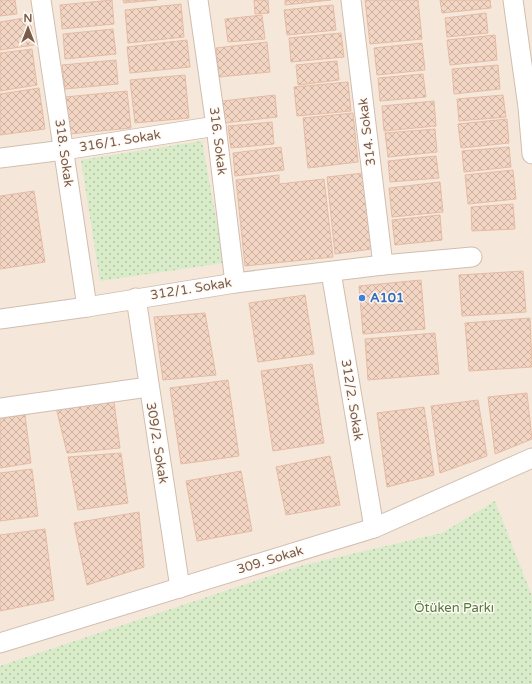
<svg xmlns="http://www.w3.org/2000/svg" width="532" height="684" font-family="'Varela Round',sans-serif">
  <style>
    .residential { fill: #f5e8da }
    .park { fill: url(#park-dots) }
    .building { fill: url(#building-cross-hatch); stroke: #e6bba3 }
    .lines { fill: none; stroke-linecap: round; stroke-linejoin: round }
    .minor-casing { stroke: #d1beb0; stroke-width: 21 }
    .minor { stroke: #fff; stroke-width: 19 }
    .shop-dot { fill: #3f7fe0; stroke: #fffaf3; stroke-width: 1.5 }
    .labels { text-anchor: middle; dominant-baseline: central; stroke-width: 3; stroke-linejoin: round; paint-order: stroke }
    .street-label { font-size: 13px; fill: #7a5c4d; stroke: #fffaf3 }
    .shop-label { font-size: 13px; font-weight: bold; fill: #366cbe; stroke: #fffaf3; text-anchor: start }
    .park-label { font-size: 13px; fill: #537a41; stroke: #fffaf3 }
  </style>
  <defs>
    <pattern id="park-dots" width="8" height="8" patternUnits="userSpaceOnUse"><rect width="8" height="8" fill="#d8ecc9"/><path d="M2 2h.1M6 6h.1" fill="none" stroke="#b4c2a5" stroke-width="1.8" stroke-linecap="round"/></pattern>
    <pattern id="building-cross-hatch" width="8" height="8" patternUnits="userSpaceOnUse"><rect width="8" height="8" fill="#f3d5c3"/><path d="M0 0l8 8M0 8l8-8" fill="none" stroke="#cab0a1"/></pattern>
  </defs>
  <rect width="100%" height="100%" fill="#fdf6ec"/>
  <!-- residential -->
  <rect class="residential" x="0" y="0" width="532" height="684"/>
  <!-- park -->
  <g class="park">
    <polygon points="202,141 224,263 100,281 81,160"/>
    <polygon points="495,501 532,596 532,684 0,684 0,666 300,566 442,533"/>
  </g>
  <!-- building -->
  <g class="building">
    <polygon points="0,0 15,0 17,14 0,16"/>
    <polygon points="112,0 114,24 62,29 60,5"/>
    <polygon points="123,0 157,0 124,3"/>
    <polygon points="254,0 268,0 269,13 255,14"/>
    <polygon points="285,0 331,0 285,5"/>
    <polygon points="365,0 418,0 422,39 370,44"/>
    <polygon points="440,0 490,0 491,8 442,13"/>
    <polygon points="181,4 184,37 128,43 125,10"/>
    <polygon points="333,5 336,30 287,35 284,10"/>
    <polygon points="486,13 488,33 447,37 445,18"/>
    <polygon points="262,15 265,39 228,42 225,19"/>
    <polygon points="30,17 34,45 0,50 0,22"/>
    <polygon points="113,29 116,54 65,59 63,34"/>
    <polygon points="341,33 344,57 291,62 289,38"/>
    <polygon points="495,35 497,60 450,65 447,40"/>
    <polygon points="187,40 190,67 130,73 127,47"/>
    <polygon points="267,42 270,72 219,77 216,48"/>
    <polygon points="422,43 425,70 377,75 374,48"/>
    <polygon points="32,49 37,85 0,91 0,53"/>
    <polygon points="116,60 118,84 65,89 62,65"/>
    <polygon points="337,61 339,80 298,85 296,65"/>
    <polygon points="498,65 500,89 454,94 452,69"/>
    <polygon points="423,74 426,97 380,101 378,78"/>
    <polygon points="185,75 189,118 135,123 130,80"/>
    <polygon points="348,82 351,111 297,116 294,87"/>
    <polygon points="39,88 45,129 0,135 0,94"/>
    <polygon points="127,91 131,128 69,134 65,97"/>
    <polygon points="275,95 277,117 224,123 222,101"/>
    <polygon points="503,95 506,117 459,121 457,99"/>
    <polygon points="434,101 436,126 384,131 382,106"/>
    <polygon points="353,113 358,162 308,168 303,118"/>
    <polygon points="507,119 509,143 461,148 458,124"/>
    <polygon points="272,122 274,144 231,148 228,126"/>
    <polygon points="435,129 437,152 388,157 385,133"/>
    <polygon points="281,147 284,170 235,176 233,153"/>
    <polygon points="509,147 511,167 464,172 462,151"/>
    <polygon points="436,156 439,178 390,182 388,161"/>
    <polygon points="513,170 516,199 468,204 465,175"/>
    <polygon points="364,173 372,249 335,254 327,177"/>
    <polygon points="279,175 279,184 324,179 333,257 245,266 236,180"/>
    <polygon points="440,182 443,212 392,217 389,188"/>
    <polygon points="34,191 45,262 0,269 0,196"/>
    <polygon points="513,204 515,229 472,231 471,207"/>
    <polygon points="440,215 442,240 395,245 392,220"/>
    <polygon points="523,271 526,312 462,316 459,275"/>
    <polygon points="421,280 425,329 363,334 359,286"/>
    <polygon points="305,295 314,354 258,362 249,303"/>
    <polygon points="205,313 216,375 163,380 154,317"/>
    <polygon points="530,318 532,367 469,371 465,323"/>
    <polygon points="435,333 439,374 368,380 365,339"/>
    <polygon points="312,364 324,443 273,451 261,371"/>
    <polygon points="228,380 239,456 181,464 170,388"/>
    <polygon points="527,393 532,439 495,454 488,397"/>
    <polygon points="478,400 487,456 440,473 431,406"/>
    <polygon points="114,402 120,448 67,453 56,407"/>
    <polygon points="424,407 434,475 387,487 377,413"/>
    <polygon points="25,415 31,463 0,468 0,418"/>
    <polygon points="121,453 128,503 78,510 68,457"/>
    <polygon points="330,456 340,505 286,515 276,467"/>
    <polygon points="32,469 38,516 0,521 0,473"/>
    <polygon points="241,471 252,531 197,541 186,481"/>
    <polygon points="139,512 144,567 87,585 74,523"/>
    <polygon points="45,529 54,600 0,611 0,535"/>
  </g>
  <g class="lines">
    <defs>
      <g id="minor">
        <polyline points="41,0 87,307"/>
        <polyline points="198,0 216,126 235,283"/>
        <polyline points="351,0 383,265"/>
        <polyline points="513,0 528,107 532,154"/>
        <polyline points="0,158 64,150 216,126"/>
        <polyline points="331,272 374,528"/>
        <polyline points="136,298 180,588"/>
        <polyline points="0,319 87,307 235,283 383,265 472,257"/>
        <polyline points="0,408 148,387"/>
        <polyline points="0,643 374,528 532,458"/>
      </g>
    </defs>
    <!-- minor casing -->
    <use href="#minor" class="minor-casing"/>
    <!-- minor -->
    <use href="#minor" class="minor"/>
  </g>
  <!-- markers -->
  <circle class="shop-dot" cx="362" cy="298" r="4"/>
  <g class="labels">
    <!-- street labels -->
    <g class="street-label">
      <text transform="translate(367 132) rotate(-97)">314. Sokak</text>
      <text transform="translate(120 141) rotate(-9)">316/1. Sokak</text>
      <text transform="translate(218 141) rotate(83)">316. Sokak</text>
      <text transform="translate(64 153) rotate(82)">318. Sokak</text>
      <text transform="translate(191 289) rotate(-9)">312/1. Sokak</text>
      <text transform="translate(352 400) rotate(81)">312/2. Sokak</text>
      <text transform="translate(157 443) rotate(81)">309/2. Sokak</text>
      <text transform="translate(270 560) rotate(-17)">309. Sokak</text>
    </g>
    <!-- shop labels -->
    <g class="shop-label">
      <text x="370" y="298">A101</text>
    </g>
    <!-- park labels -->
    <g class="park-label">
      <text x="454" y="608">Ötüken Parkı</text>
    </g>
  </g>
  <!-- north arrow -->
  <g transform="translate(28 28)" stroke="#fffaf3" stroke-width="3" paint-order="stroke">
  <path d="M0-3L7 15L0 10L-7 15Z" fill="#7a5c4d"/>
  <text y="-6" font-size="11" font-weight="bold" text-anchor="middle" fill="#7a5c4d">N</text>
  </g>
</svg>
